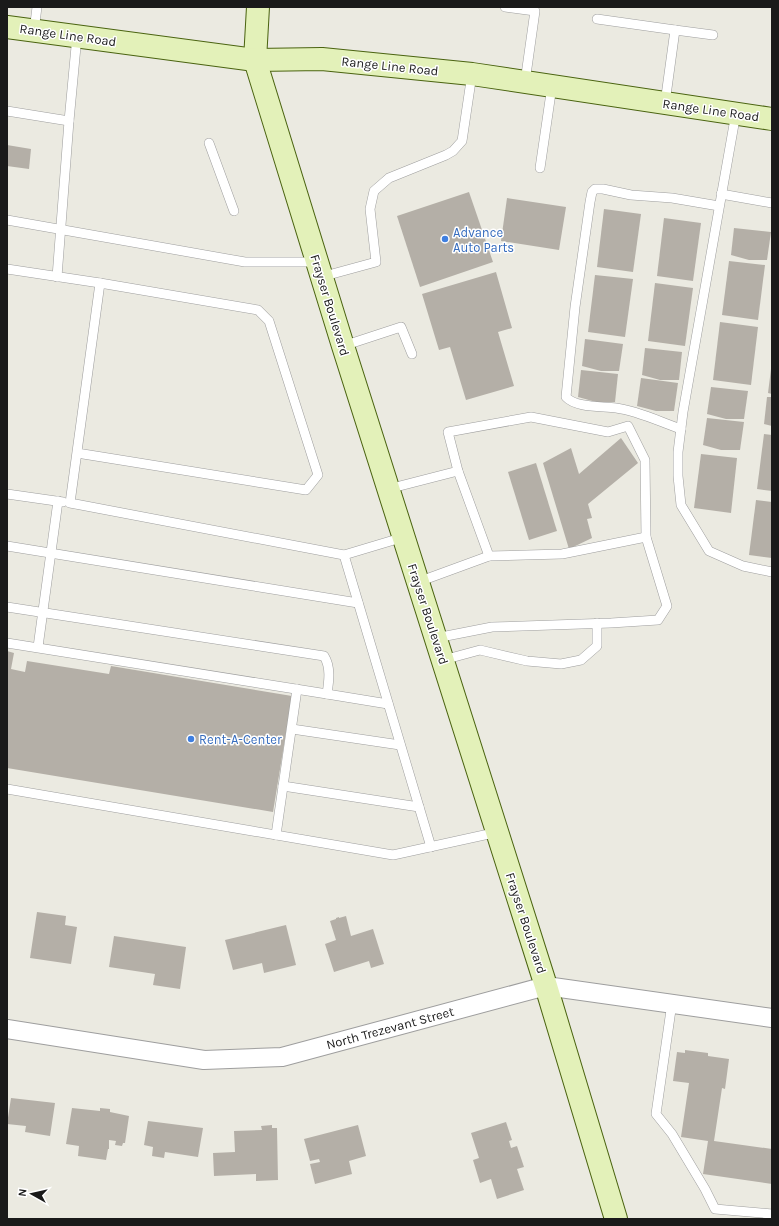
<svg xmlns="http://www.w3.org/2000/svg" width="779" height="1226" font-family="Karla,sans-serif">
  <style>
    .building { fill: #b4afa7 }
    .lines { fill: none; stroke-linecap: round; stroke-linejoin: round }
    .service-casing { stroke: #9e9e9e; stroke-width: 10 }
    .minor-casing { stroke: #9e9e9e; stroke-width: 20 }
    .secondary-casing { stroke: #4a6310; stroke-width: 24 }
    .service { stroke: #fff; stroke-width: 9 }
    .minor { stroke: #fff; stroke-width: 18 }
    .secondary { stroke: #e3f1b9; stroke-width: 22 }
    .shop-dot { fill: #3f7fe0; stroke: #fff; stroke-width: 1.5 }
    .labels { text-anchor: middle; dominant-baseline: central; stroke-width: 3; stroke-linejoin: round; paint-order: stroke }
    .street-label { font-size: 13px; fill: #1a1a1a; stroke: #fff }
    .shop-label { font-size: 13px; fill: #366cbe; stroke: #fff; text-anchor: start }
  </style>
  <rect width="100%" height="100%" fill="#ebeae1"/>
  <!-- building -->
  <g class="building">
    <polygon points="7,145 31,149 29,169 7,166"/>
    <polygon points="469,192 493,262 420,287 397,216"/>
    <polygon points="507,198 566,207 559,250 501,241"/>
    <polygon points="604,209 641,214 633,272 597,267"/>
    <polygon points="664,218 701,223 693,281 657,276"/>
    <polygon points="734,228 771,232 767,260 749,260 731,255"/>
    <polygon points="729,261 765,265 758,320 722,315"/>
    <polygon points="496,272 512,328 498,332 514,386 466,400 450,347 439,350 422,294"/>
    <polygon points="595,275 633,279 625,337 588,332"/>
    <polygon points="655,283 693,288 685,346 648,341"/>
    <polygon points="720,322 758,327 751,385 713,380"/>
    <polygon points="585,339 623,344 619,371 601,371 582,366"/>
    <polygon points="645,348 682,352 679,380 660,380 642,375"/>
    <polygon points="771,369 772,369 772,394 768,393"/>
    <polygon points="581,370 618,374 615,402 596,402 578,397"/>
    <polygon points="641,378 678,383 674,411 656,411 637,406"/>
    <polygon points="711,387 748,391 744,419 726,419 707,414"/>
    <polygon points="767,397 772,397 772,426 764,424"/>
    <polygon points="707,418 744,422 740,450 721,450 703,445"/>
    <polygon points="764,434 772,435 772,491 757,489"/>
    <polygon points="621,438 638,463 588,504 592,518 587,519 592,538 569,549 543,463 571,448 579,474"/>
    <polygon points="701,454 737,458 731,513 694,508"/>
    <polygon points="536,463 557,531 529,540 508,472"/>
    <polygon points="756,500 772,502 772,558 749,555"/>
    <polygon points="7,651 14,653 11,669 25,672 27,661 109,674 111,666 292,696 273,812 7,768"/>
    <polygon points="37,912 66,916 65,925 77,927 71,964 30,958"/>
    <polygon points="346,916 351,936 373,929 384,964 371,968 369,961 334,972 325,944 336,940 330,921 336,919 336,918 339,917 339,918"/>
    <polygon points="286,925 296,965 264,973 262,963 233,970 225,940"/>
    <polygon points="114,936 186,947 180,989 153,985 155,974 109,967"/>
    <polygon points="685,1050 708,1053 708,1056 729,1059 725,1089 722,1088 714,1141 772,1149 772,1184 703,1174 708,1141 681,1137 689,1083 673,1081 677,1052 685,1053"/>
    <polygon points="11,1098 55,1103 50,1136 25,1132 26,1126 7,1124"/>
    <polygon points="72,1108 100,1111 100,1108 110,1109 110,1112 129,1116 125,1143 123,1143 122,1146 115,1145 116,1141 109,1140 109,1149 108,1149 106,1160 78,1156 79,1146 66,1144"/>
    <polygon points="148,1121 203,1128 198,1157 165,1152 164,1158 152,1156 153,1147 144,1145"/>
    <polygon points="506,1122 512,1140 509,1141 511,1148 517,1146 524,1167 517,1169 524,1190 497,1199 491,1179 480,1183 473,1160 479,1158 471,1133"/>
    <polygon points="272,1125 272,1128 277,1128 278,1180 256,1181 256,1174 214,1176 213,1153 235,1152 234,1131 262,1130 261,1126"/>
    <polygon points="358,1125 366,1156 349,1161 352,1174 315,1184 310,1164 320,1162 319,1159 310,1161 304,1139"/>
  </g>
  <g class="lines">
    <defs>
      <g id="service">
        <polyline points="505,7 535,11 525,82"/>
        <polyline points="597,19 675,30"/>
        <polyline points="34,31 37,7"/>
        <polyline points="665,103 675,30 713,35"/>
        <polyline points="7,111 69,121"/>
        <polyline points="736,113 683,412 678,452 678,476 681,505 709,551 743,566 772,572"/>
        <polyline points="209,143 234,211"/>
        <polyline points="540,168 552,86"/>
        <polyline points="721,194 772,203"/>
        <polyline points="7,220 245,262 317,262"/>
        <polyline points="7,269 100,283"/>
        <polyline points="57,277 69,121 77,36"/>
        <polyline points="321,277 376,262 370,209 374,191 389,178 446,155 453,151 462,141 472,74"/>
        <polyline points="343,346 401,327 412,354"/>
        <path d="M681,429C660,422 639,411 616,408C602,406 576,408 566,397L575,307L590,202L592,192L595,189H603L631,195L672,198L719,206"/>
        <path d="M77,453L306,490L318,475L269,321L258,310L100,283C90,357 80,430 70,503L344,555"/>
        <polyline points="388,489 458,471"/>
        <polyline points="7,494 63,502"/>
        <polyline points="404,537 344,555 431,847"/>
        <polyline points="7,546 358,603"/>
        <polyline points="418,582 489,556 562,554 646,537"/>
        <path d="M7,607L324,656C331,667 329,681 327,694L388,704"/>
        <polyline points="436,638 492,627 611,623 658,620 667,606 646,537 645,460 628,426 608,432 531,417 448,432 458,471 489,556"/>
        <polyline points="7,643 327,694"/>
        <polyline points="38,647 58,501"/>
        <polyline points="443,660 480,650 527,661 561,664 581,660 597,646 597,623"/>
        <polyline points="292,729 400,745"/>
        <polyline points="283,786 419,807"/>
        <polyline points="7,789 393,855 498,832"/>
        <polyline points="276,835 297,689"/>
        <polyline points="672,1003 656,1114 672,1134 705,1189 715,1209 772,1214"/>
      </g>
      <polyline id="minor" points="7,1029 204,1060 282,1057 546,986 772,1018"/>
      <g id="secondary">
        <polyline points="258,7 255,60 343,346 546,986 616,1219"/>
        <polyline points="7,27 255,60 322,59 472,74 772,119"/>
      </g>
    </defs>
    <!-- service casing -->
    <use href="#service" class="service-casing"/>
    <!-- minor casing -->
    <use href="#minor" class="minor-casing"/>
    <!-- secondary casing -->
    <use href="#secondary" class="secondary-casing"/>
    <!-- service -->
    <use href="#service" class="service"/>
    <!-- minor -->
    <use href="#minor" class="minor"/>
    <!-- secondary -->
    <use href="#secondary" class="secondary"/>
  </g>
  <!-- markers -->
  <g class="shop-dot">
    <circle cx="445" cy="239" r="4"/>
    <circle cx="191" cy="739" r="4"/>
  </g>
  <g class="labels">
    <!-- street labels -->
    <g class="street-label">
      <text transform="translate(68 35) rotate(8)">Range Line Road</text>
      <text transform="translate(390 66) rotate(6)">Range Line Road</text>
      <text transform="translate(711 110) rotate(8)">Range Line Road</text>
      <text transform="translate(330 305) rotate(73)">Frayser Boulevard</text>
      <text transform="translate(428 614) rotate(72)">Frayser Boulevard</text>
      <text transform="translate(526 923) rotate(72)">Frayser Boulevard</text>
      <text transform="translate(390 1028) rotate(-15)">North Trezevant Street</text>
    </g>
    <!-- shop labels -->
    <g class="shop-label">
      <text x="453" y="232">Advance<tspan x="453" dy="15">Auto Parts</tspan></text>
      <text x="199" y="739">Rent-A-Center</text>
    </g>
  </g>
  <!-- border -->
  <rect width="779" height="1226" fill="none" stroke="#1a1a1a" stroke-width="16"/>
  <!-- north arrow -->
  <g transform="translate(32 1194) rotate(278)" stroke="#ffffff" stroke-width="3" paint-order="stroke">
  <path d="M0-3L7 15L0 10L-7 15Z" fill="#1a1a1a"/>
  <text y="-6" font-size="11" font-weight="bold" text-anchor="middle" fill="#1a1a1a">N</text>
  </g>
</svg>
